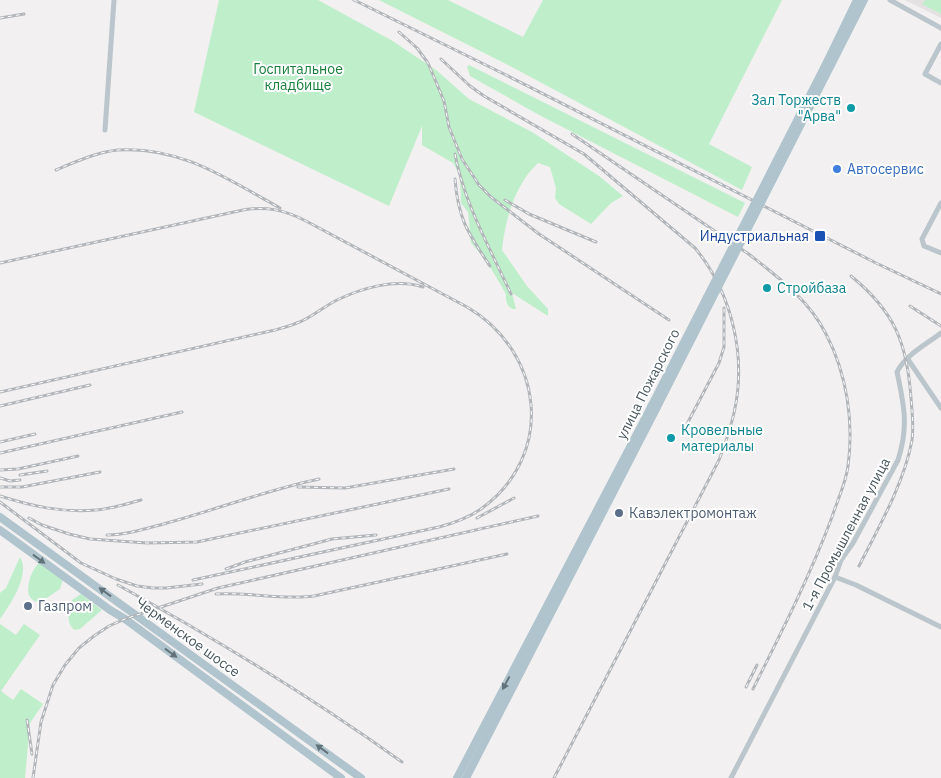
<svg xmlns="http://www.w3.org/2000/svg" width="941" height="778" font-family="'IBM Plex Sans',sans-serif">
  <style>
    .education { fill: #e3e1e2 }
    .green { fill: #bfefca }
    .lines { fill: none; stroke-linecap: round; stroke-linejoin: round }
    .street { stroke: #bbc6cc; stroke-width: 5 }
    .primary { stroke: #b0c4ce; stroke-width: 8 }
    .rail-casing { stroke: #b2b6ba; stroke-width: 3 }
    .rail { stroke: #fff; stroke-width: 1; stroke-dasharray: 4; stroke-linecap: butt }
    .primary-bridge { stroke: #b0c4ce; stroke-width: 8 }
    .oneway { fill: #627279 }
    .culture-dot { fill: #0f9aa8; stroke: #fff; stroke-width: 2 }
    .shop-dot { fill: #3f7fe0; stroke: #fff; stroke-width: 2 }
    .transit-dot { fill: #1a4fb4; stroke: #fff; stroke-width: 2 }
    .service-dot { fill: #5c6f8a; stroke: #fff; stroke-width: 2 }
    .labels { text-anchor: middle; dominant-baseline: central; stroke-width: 4; stroke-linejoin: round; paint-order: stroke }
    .park-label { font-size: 14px; fill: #187f3c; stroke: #fff }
    .culture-label { font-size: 14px; fill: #0d838f; stroke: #fff; text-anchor: start }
    .shop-label { font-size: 14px; fill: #366cbe; stroke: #fff; text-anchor: start }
    .transit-label { font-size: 14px; fill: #164399; stroke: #fff; text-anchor: end }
    .street-label { font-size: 14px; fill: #48565d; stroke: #fff }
    .service-label { font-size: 14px; fill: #4e5e75; stroke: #fff; text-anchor: start }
  </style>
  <rect width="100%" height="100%" fill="#f2f0f0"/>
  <!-- education -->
  <polygon class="education" points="905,0 941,0 941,18"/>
  <!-- green -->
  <g class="green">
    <path d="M219,0H318L391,40L436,70L469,99L532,132L599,176L623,196L611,203L591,224L559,204L555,198L556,188L550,167L538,163C515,184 505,220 502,250L527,286L548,309V316L512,293L516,309C508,310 505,301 506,294L486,260L471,243L468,212L461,203L460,175L453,163L422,145V126L389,206L194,112Z"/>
    <polygon points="379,0 448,0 523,37 543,0 782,0 709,144 752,167 742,190 510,66"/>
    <polygon points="925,0 941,0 941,14 922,4"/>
    <polygon points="469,65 745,203 738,217 541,116 470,76 467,67"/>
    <path d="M20,557C31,574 10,605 0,619V593L6,588Z"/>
    <path d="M39,563L63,579L60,589L39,603C35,601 31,600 29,595C26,586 32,569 39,563Z"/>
    <path d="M81,594L102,610L80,629L75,630C65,623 69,611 72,600Z"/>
    <polygon points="0,624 16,635 24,624 40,635 1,691 13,700 21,689 43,704 30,723 25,778 0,778"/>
  </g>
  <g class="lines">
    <!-- street -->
    <g class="street">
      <polyline points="890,0 941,28"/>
      <polyline points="941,44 925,74 941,83"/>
      <polyline points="105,130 114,0"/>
      <polyline points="941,203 922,239 924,246 941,253"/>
      <polyline points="907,358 941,408"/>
      <polyline points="835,577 856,585 941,627"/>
      <path d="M731,778L835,577L841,560L853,543L898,460C909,426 904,405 897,372C905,355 927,344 941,333"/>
    </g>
    <!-- primary -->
    <g class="primary">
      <polyline points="827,62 857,0"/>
      <polyline points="831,65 864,0"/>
      <polyline points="0,517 361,778"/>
      <polyline points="0,530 110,610 125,619 341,778"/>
      <polyline points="457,778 651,407"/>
      <polyline points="466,778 656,409"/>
    </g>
    <defs>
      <g id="rail">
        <polyline points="354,0 504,74 876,263 941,294"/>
        <polyline points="0,18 24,14"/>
        <polyline points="399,32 417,48 428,63 444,101 449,127 462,159 479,185 491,197 539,234 669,320"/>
        <path d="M441,59L470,86L484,96L584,154L695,248C732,293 747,356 734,413C730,430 725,445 719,460L554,778"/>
        <path d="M572,134L750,255C778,277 810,301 826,334C847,374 854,422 848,466C846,483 837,501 832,517C810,576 781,633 753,689"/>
        <path d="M455,154C464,203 490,248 511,294"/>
        <path d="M56,170C75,162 97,152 118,150C181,146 227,179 280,208"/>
        <path d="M455,179C458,219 468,233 490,266"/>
        <polyline points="505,200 529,214 596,242"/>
        <path d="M0,263L243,210C266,206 285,210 306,221L467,307C544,352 556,455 481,509C468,518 454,523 439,527L193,580"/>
        <path d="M851,276C895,312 907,343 911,398C912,412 914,426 912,440C905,481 878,529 859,566"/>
        <polyline points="910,306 941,326"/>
        <path d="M0,392L275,330C282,328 290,326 297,323C311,318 323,307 337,300C362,288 396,278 423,287"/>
        <polyline points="0,406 90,385"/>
        <polyline points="687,424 719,363 724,347 724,308"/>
        <polyline points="0,442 35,434"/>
        <polyline points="0,453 182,412"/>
        <polyline points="0,470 18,469 78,456"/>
        <polyline points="20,475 47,471"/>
        <polyline points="0,478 10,481 20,480"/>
        <polyline points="0,487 22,487 100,472"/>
        <polyline points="298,487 345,488 454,469"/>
        <path d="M0,496C31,506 62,513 96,510C111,509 126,504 141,500"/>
        <polyline points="0,502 81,563 116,579 137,586 153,588 166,588 202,584"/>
        <polyline points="29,518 42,525 69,534 90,539 147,543 197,542 449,489"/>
        <polyline points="477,518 514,498"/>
        <path d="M107,535C127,535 148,528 167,523C218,509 267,490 319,479"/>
        <polyline points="226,569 245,562 332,539 376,535"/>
        <path d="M118,585C216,639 311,697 402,762"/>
        <path d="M216,594C249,592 281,600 314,596L507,554"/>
        <polyline points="746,687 757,665"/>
        <polyline points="27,720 32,754"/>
        <polyline points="33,778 41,722 53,685 65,665 79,648 94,636 109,626 125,619 218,588 538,516"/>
      </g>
    </defs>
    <!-- rail casing -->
    <use href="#rail" class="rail-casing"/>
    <!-- rail -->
    <use href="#rail" class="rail"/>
    <!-- primary-bridge -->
    <g class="primary-bridge">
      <polyline points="651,407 827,62"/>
      <polyline points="656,409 831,65"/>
    </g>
  </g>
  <!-- one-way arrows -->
  <defs><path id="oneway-solid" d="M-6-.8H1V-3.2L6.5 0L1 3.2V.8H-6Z" transform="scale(1.25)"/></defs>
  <g class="oneway">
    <use href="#oneway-solid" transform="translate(39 559) rotate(36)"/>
    <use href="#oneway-solid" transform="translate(105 592) rotate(-144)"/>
    <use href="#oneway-solid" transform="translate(171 653) rotate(36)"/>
    <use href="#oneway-solid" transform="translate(506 683) rotate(118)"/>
    <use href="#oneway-solid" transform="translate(322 749) rotate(-144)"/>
  </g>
  <!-- markers -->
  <g class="culture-dot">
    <circle cx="851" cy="108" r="5"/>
    <circle cx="767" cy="288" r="5"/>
    <circle cx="671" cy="438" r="5"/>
  </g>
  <circle class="shop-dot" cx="837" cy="169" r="5"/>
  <rect class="transit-dot" x="814" y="230" width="12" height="12" rx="2.5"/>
  <g class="service-dot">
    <circle cx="619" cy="513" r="5"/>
    <circle cx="28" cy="606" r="5"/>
  </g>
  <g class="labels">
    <!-- park labels -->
    <g class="park-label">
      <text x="298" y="69">Госпитальное<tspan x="298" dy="16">кладбище</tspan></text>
    </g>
    <!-- culture labels -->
    <g class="culture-label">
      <text x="841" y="100" text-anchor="end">Зал Торжеств<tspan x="841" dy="16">"Арва"</tspan></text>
      <text x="777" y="288">Стройбаза</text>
      <text x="681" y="430">Кровельные<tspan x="681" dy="16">материалы</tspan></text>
    </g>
    <!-- shop labels -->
    <g class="shop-label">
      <text x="847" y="169">Автосервис</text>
    </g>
    <!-- transit labels -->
    <g class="transit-label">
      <text x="809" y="236">Индустриальная</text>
    </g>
    <!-- street labels -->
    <g class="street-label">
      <text transform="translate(648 384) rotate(-63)">улица Пожарского</text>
      <text transform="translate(846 534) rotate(-62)">1-я Промышленная улица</text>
      <text transform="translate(188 637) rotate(36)">Черменское шоссе</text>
    </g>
    <!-- service labels -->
    <g class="service-label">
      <text x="629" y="513">Кавэлектромонтаж</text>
      <text x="38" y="606">Газпром</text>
    </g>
  </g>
</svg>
